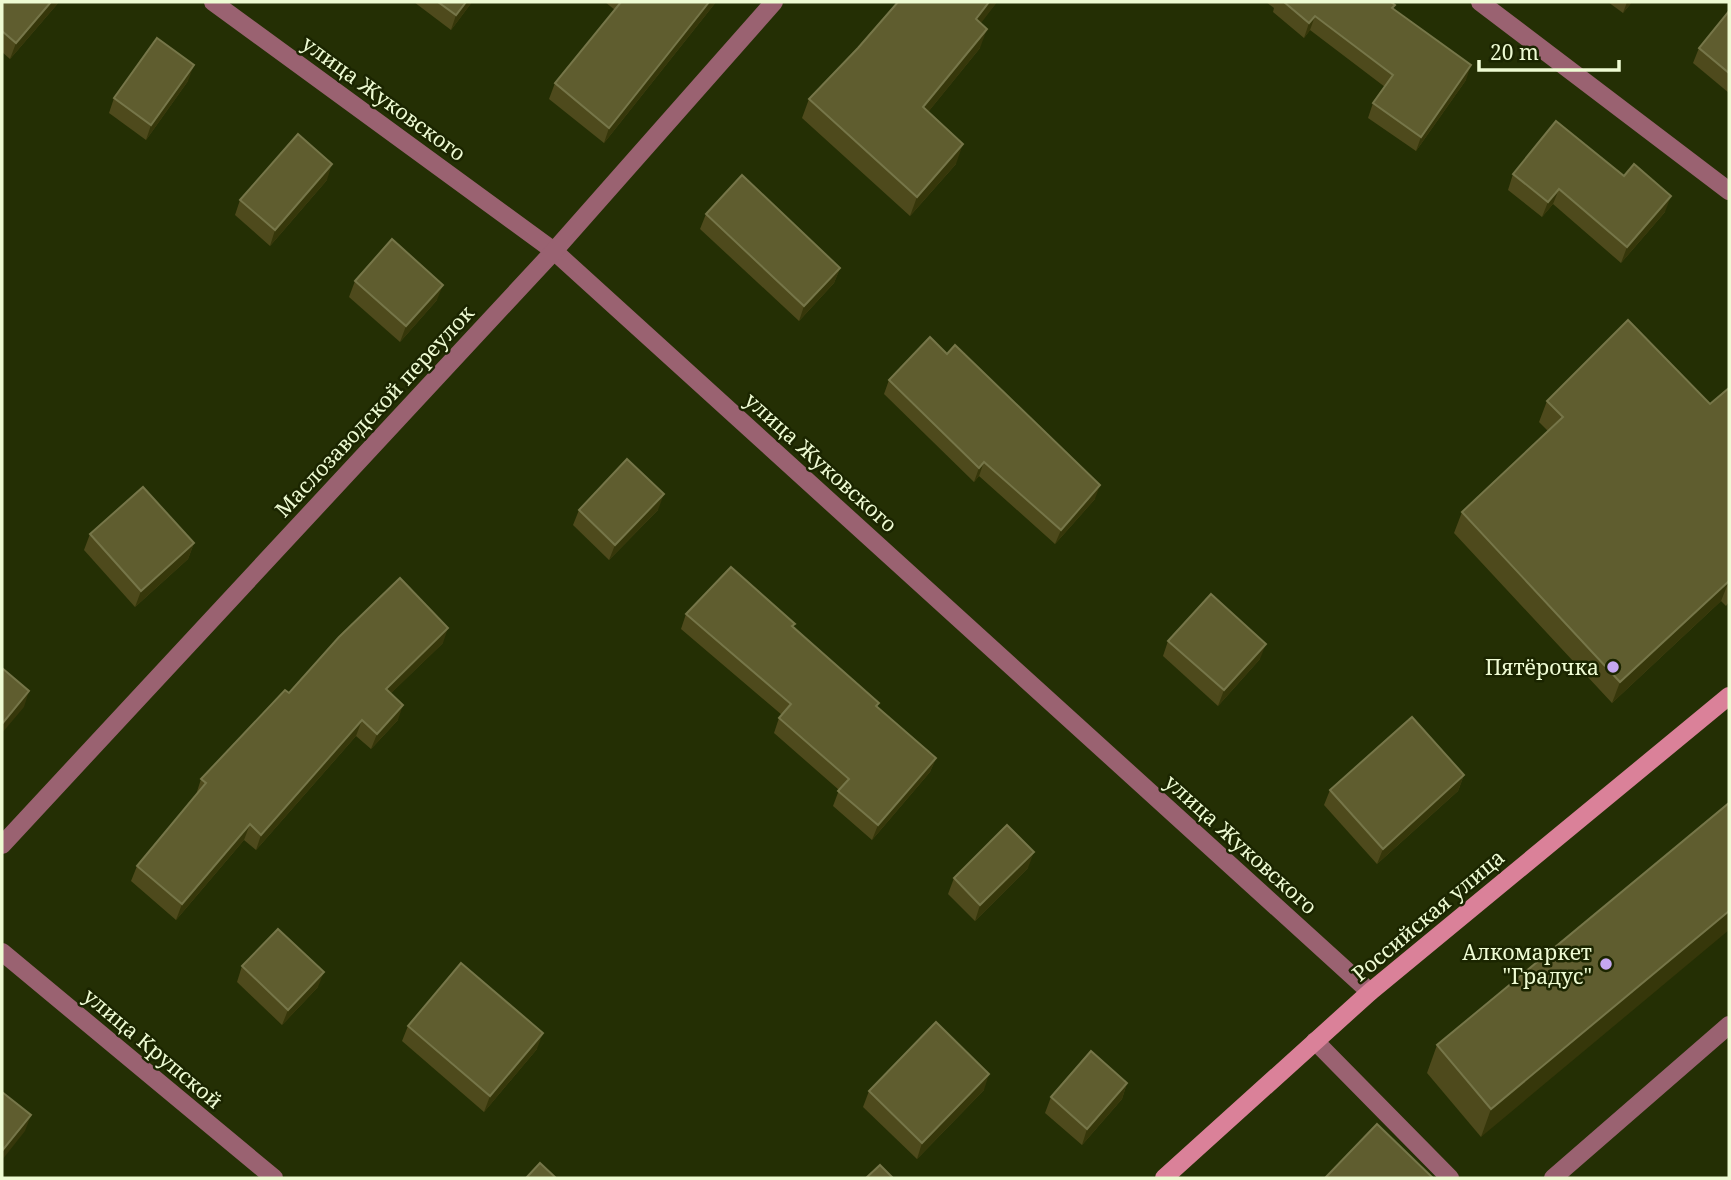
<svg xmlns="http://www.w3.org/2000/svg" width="1731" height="1180" font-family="'Noto Serif',serif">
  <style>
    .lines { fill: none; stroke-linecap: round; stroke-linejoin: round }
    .service { stroke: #9a6271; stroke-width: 18 }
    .minor { stroke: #9a6271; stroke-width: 18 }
    .tertiary { stroke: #9a6271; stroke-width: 18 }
    .secondary { stroke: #da8199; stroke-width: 18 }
    .wall { fill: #4e4a1c }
    .shaded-wall { fill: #36370a }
    .building { fill: #5f5d2f; stroke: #767649; stroke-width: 2 }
    .poi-dot { fill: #c5a7f1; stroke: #1b2500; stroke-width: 2.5 }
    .labels { text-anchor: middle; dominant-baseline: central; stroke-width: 5; stroke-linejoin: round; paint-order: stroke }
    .street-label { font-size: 21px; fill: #eefbd3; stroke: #1b2500 }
    .poi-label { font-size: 21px; fill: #eefbd3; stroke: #1b2500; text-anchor: end }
  </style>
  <rect width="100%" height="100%" fill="#242f04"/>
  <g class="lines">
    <!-- service -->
    <g class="service">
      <polyline points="1315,1041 1450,1178"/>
      <polyline points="1553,1178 1729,1025"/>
    </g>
    <!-- minor -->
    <g class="minor">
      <polyline points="213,2 554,251 1370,992"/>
      <polyline points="1480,2 1729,191"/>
      <polyline points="2,845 554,251 774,2"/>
    </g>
    <!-- tertiary -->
    <polyline class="tertiary" points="2,952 274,1178"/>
    <!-- secondary -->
    <polyline class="secondary" points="1164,1178 1370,992 1729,696"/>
  </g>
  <!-- wall -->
  <g class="wall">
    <polygon points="2,2 59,2 10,59 2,52"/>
    <polygon points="414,2 472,2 451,30"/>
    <polygon points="605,2 716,2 604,143 549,99 555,83 615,10"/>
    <polygon points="898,2 997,2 980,23 980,48 928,112 956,164 910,216 802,118 809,99 858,48"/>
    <polygon points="1266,2 1391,2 1393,9 1466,80 1416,151 1368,118 1373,103 1385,87 1310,30 1304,38 1273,12 1274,8"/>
    <polygon points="1608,2 1632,2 1623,13"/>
    <polygon points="1729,11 1729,93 1693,63 1699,48"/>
    <polygon points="188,81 146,140 109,113 114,98"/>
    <polygon points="1513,174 1665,212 1621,263 1553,204 1542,217 1508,190"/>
    <polygon points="327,180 270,246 235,215 240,200"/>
    <polygon points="706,214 840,268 834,283 799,321 700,229"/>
    <polygon points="355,281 437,300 400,342 349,297"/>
    <polygon points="889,380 1095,499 1055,544 979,476 974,482 884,394"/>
    <polygon points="1729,388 1729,602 1726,606 1721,601 1612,703 1454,533 1462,512 1548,431 1539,422 1547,401 1710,404"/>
    <polygon points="579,510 658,510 609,560 573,525"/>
    <polygon points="90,534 194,543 188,559 135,607 84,550"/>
    <polygon points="686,614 793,627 877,707 936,758 930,772 872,840 833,806 839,790 774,733 779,718 782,715 681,629"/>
    <polygon points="1168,641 1260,659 1218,706 1163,656"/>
    <polygon points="443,643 391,693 398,720 371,749 356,736 256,850 244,840 176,920 131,881 137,866 196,795 201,779 289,693"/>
    <polygon points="1464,775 1458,791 1377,864 1324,805 1330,790"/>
    <polygon points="1729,803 1481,1137 1427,1073 1437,1045"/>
    <polygon points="1028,868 975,921 948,894 954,878"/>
    <polygon points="242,966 318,987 282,1025 237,982"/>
    <polygon points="408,1026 537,1049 484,1112 402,1041"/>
    <polygon points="1127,1083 1122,1099 1082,1145 1045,1113 1051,1097"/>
    <polygon points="984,1090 917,1159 863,1107 869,1091"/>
  </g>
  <!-- shaded-wall -->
  <g class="shaded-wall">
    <polygon points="51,2 59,2 10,59 16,43"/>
    <polygon points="466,2 472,2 451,30 456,15"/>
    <polygon points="709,2 716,2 604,143 609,128"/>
    <polygon points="989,2 997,2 969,39 976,19"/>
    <polygon points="1627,2 1632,2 1623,13"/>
    <polygon points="1315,16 1310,30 1304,38 1309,23"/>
    <polygon points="987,29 980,48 916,127 923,107"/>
    <polygon points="194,65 188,81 146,140 151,125"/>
    <polygon points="1471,65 1466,80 1416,151 1421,137"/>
    <polygon points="963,144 956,164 910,216 917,197"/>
    <polygon points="332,164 327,180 270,246 275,230"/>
    <polygon points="1559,189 1553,204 1542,217 1548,202"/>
    <polygon points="1671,196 1665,212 1621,263 1627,247"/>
    <polygon points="840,268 834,283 799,321 804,306"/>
    <polygon points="443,285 437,300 400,342 406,326"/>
    <polygon points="984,462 979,476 974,482 979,468"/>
    <polygon points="1100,485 1095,499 1055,544 1061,530"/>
    <polygon points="664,494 658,510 609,560 615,545"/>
    <polygon points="194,543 188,559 135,607 141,591"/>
    <polygon points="1729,581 1721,601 1612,703 1620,682"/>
    <polygon points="448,628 443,643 380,704 386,689"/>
    <polygon points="1266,644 1260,659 1218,706 1224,690"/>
    <polygon points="29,691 24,707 2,733 2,724"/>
    <polygon points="403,705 398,720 371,749 377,734"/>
    <polygon points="362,720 356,736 256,850 261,835"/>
    <polygon points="936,758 930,772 872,840 878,825"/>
    <polygon points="1464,775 1458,791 1377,864 1383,849"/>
    <polygon points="250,824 244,840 176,920 182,904"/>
    <polygon points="1034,852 1028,868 975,921 980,905"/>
    <polygon points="1729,911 1729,930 1481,1137 1491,1109"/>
    <polygon points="324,972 318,987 282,1025 288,1010"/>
    <polygon points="543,1033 537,1049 484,1112 490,1096"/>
    <polygon points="989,1074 984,1090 917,1159 922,1143"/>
    <polygon points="1127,1083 1122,1099 1082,1145 1087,1129"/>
    <polygon points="31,1115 25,1131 2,1160 2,1151"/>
  </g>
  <!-- building -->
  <g class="building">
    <polygon points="2,2 51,2 16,43 2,31"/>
    <polygon points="438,2 466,2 456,15"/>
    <polygon points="621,2 709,2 609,128 555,83"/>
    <polygon points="898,2 989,2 976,19 987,29 923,107 963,144 917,197 809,99 858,48"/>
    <polygon points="1284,2 1391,2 1395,5 1392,8 1471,65 1421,137 1373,103 1393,75 1315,16 1309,23"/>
    <polygon points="1729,11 1729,73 1699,48"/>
    <polygon points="157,38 194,65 151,125 114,98"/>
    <polygon points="1556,121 1624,176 1634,164 1671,196 1627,247 1559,189 1548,202 1513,174"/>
    <polygon points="298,134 332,164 275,230 240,200"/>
    <polygon points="742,175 840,268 804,306 706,214"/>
    <polygon points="392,239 443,285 406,326 355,281"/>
    <polygon points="1628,320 1710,404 1729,388 1729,581 1620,682 1462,512 1563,417 1547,401"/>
    <polygon points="930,337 947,354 955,345 1100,485 1061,530 984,462 979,468 889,380"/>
    <polygon points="627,459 664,494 615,545 579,510"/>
    <polygon points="143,487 194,543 141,591 90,534"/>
    <polygon points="731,567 795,624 792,626 879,703 876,706 936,758 878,825 838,791 849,779 779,718 791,704 686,614"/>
    <polygon points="400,578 448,628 386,689 403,705 377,734 362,720 261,835 250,824 182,904 137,866 206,783 201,779 285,690 289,693 339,637"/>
    <polygon points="1211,594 1266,644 1224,690 1168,641"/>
    <polygon points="2,668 29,691 2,724"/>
    <polygon points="1412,717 1464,775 1383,849 1330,790"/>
    <polygon points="1729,803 1729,911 1491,1109 1437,1045"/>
    <polygon points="1007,825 1034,852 980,905 954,878"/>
    <polygon points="278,929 324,972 288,1010 242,966"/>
    <polygon points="461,963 543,1033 490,1096 408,1026"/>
    <polygon points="936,1022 989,1074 922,1143 869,1091"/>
    <polygon points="1091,1051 1127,1083 1087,1129 1051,1097"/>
    <polygon points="2,1092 31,1115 2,1151"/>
    <polygon points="1377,1124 1433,1178 1325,1178"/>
    <polygon points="540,1163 556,1178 526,1178"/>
    <polygon points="880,1165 893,1178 866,1178"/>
  </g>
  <!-- markers -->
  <g class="poi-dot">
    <circle cx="1613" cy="667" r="7"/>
    <circle cx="1606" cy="964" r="7"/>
  </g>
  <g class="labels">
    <!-- street labels -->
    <g class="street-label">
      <text transform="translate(384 98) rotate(36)">улица Жуковского</text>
      <text transform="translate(374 411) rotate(-47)">Маслозаводской переулок</text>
      <text transform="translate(821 462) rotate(42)">улица Жуковского</text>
      <text transform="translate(1241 844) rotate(42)">улица Жуковского</text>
      <text transform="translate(1428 915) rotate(-40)">Российская улица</text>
      <text transform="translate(153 1048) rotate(40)">улица Крупской</text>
    </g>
    <!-- poi labels -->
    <g class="poi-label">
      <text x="1599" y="667">Пятёрочка</text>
      <text x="1592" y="952">Алкомаркет<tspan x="1592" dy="24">"Градус"</tspan></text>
    </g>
  </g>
  <!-- border -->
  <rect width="1731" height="1180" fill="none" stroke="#eefbd3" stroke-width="7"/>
  <!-- scale -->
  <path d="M1479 60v10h140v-10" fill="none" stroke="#eefbd3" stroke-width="3.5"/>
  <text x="1490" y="60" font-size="21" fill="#eefbd3" stroke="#1b2500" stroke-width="5" paint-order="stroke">20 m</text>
</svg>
